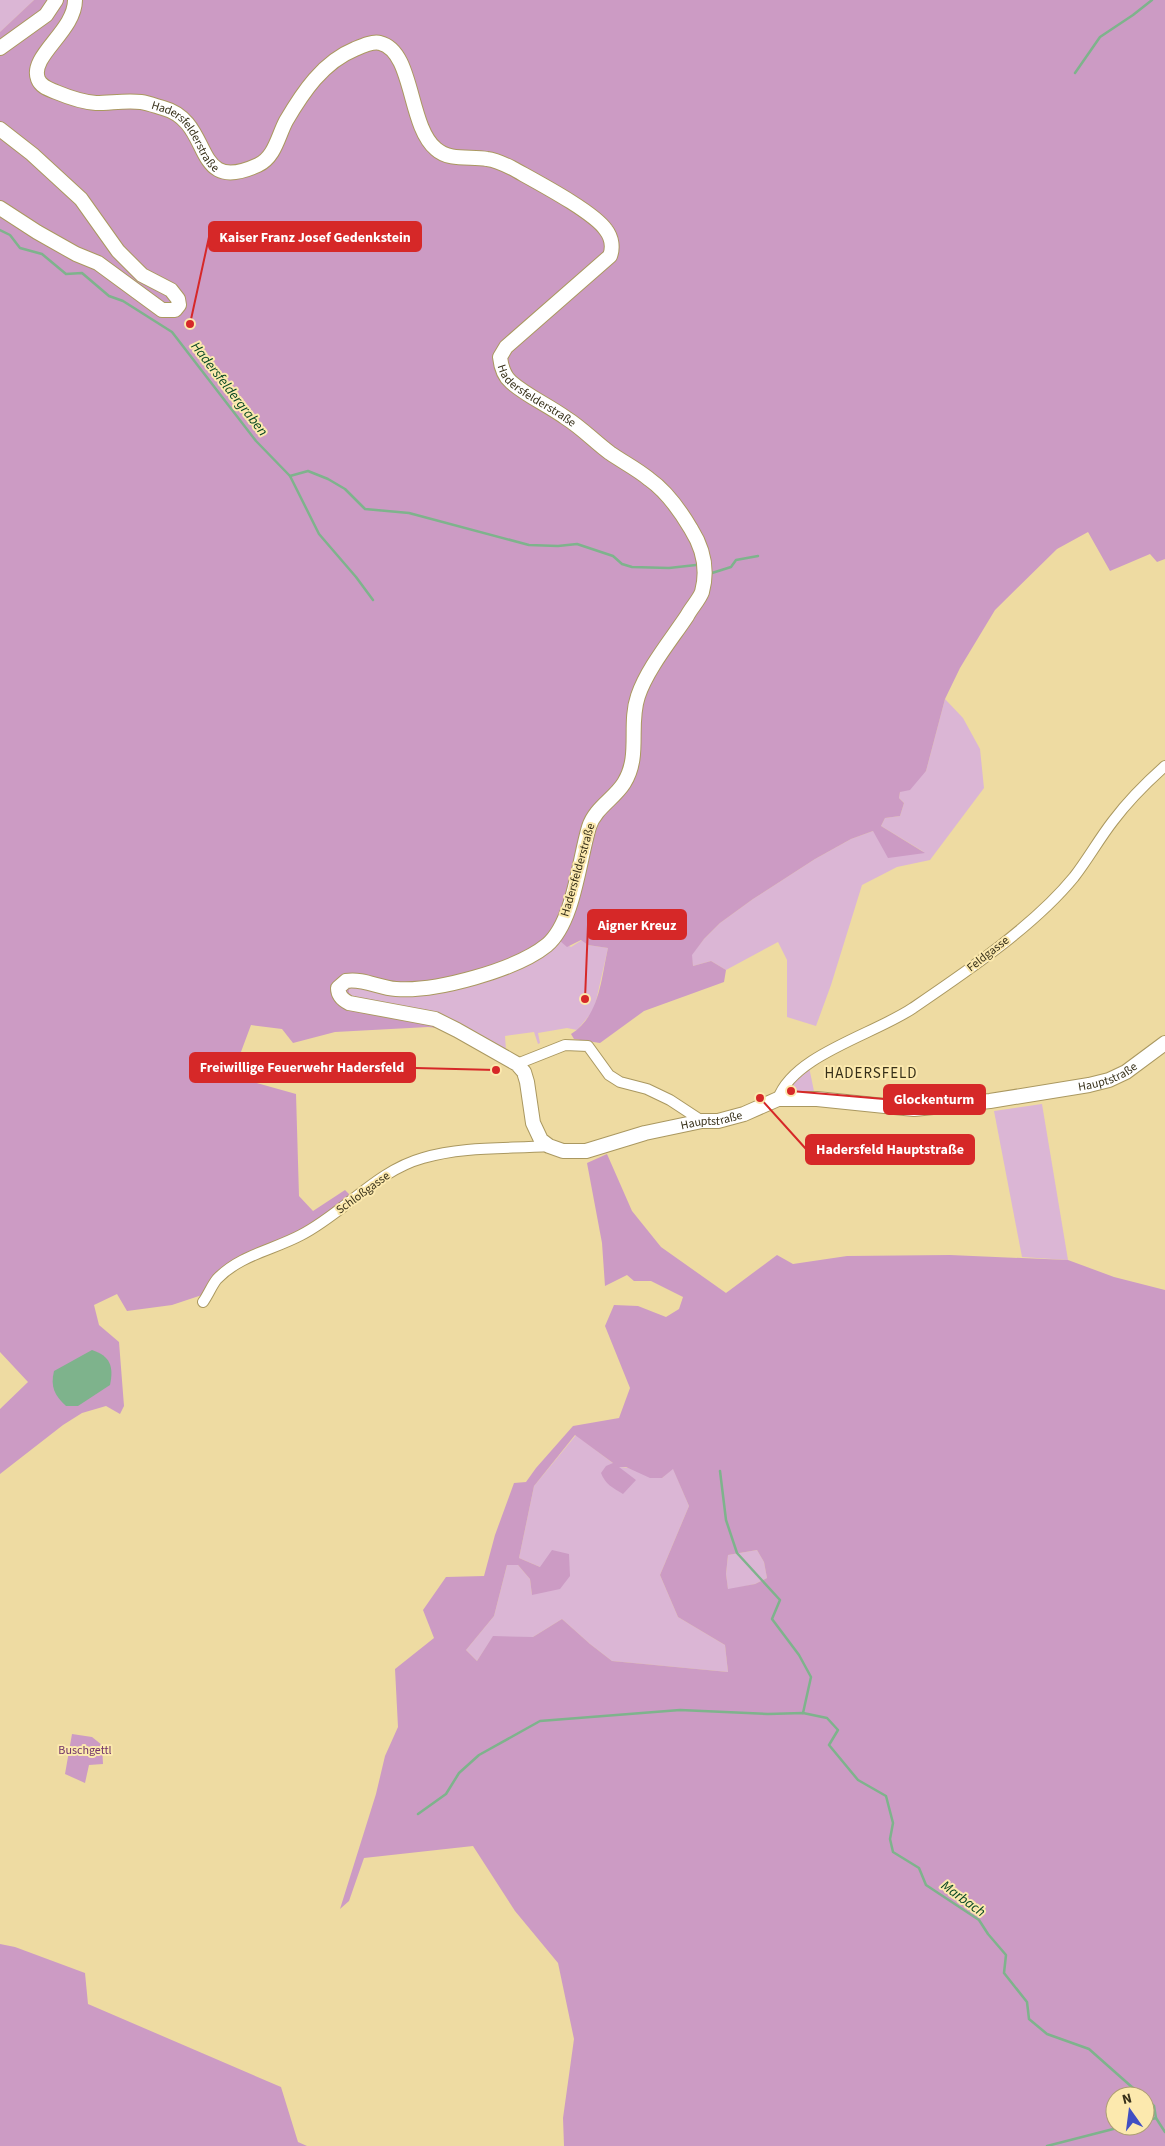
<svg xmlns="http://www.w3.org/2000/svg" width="1165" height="2146" font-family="'Source Sans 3',sans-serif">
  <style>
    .green { fill: #dbb6d5 }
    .forest { fill: #cc9bc4; fill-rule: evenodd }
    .water { fill: #7eb38c }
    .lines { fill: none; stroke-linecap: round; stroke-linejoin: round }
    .stream { stroke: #7eb38c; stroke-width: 2.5 }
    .street-casing { stroke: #aa9860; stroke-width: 12 }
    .secondary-casing { stroke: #aa9860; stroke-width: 16 }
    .street { stroke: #fff; stroke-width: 10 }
    .secondary { stroke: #fff; stroke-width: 14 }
    .labels { text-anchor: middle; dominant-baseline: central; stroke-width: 4; stroke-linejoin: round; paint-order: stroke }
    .street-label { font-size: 12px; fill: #373019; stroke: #fce9ae }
    .park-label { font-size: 12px; fill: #6f3368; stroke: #fce9ae }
    .water-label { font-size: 14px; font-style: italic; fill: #054621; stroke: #fce9ae }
    .quarter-label { font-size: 15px; letter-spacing: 1px; fill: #373019; stroke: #fce9ae }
    .leader { fill: none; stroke: #d62828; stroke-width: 2 }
    .callout-dot { fill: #d62828; stroke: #fce9ae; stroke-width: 2 }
    .callout { fill: #d62828; stroke: #d62828; stroke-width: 2 }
    .callout-label { font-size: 14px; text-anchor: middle; font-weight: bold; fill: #fff }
  </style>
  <rect width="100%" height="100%" fill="#eedba2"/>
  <!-- green -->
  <g class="green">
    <polygon points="0,0 34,0 0,32"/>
    <polygon points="945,699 963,718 980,749 984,788 930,860 897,867 862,885 831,985 816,1026 787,1017 787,960 778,942 726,970 711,961 693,966 691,955 704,939 720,923 753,899 815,859 851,839 873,831 924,852 881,826 885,818 900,816 904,803 899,798 900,792 926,771"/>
    <polygon points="582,940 588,945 608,948 594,1010 577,1030 567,1028 538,1033 540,1043 538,1044 534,1032 505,1036 506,1050 355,998 348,992 352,987 560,941 571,947"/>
    <polygon points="809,1067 815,1096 797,1095 791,1082"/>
    <polygon points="1042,1104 1068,1260 1022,1257 994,1111"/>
    <path d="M576,1435L618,1467C634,1466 646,1477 662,1478L673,1468L689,1506L660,1575L678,1617L725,1645L728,1672L612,1661L590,1644L562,1619L533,1637H493L477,1661L466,1650L494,1616L507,1565H518L530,1579L532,1595L540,1567L519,1558L534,1486Z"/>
    <polygon points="757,1550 764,1562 767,1578 755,1584 728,1590 726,1574 728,1555"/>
  </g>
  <!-- forest -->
  <g class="forest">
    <path d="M34,0H1165V559L1157,562L1150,554L1110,571L1088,532L1057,549L995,610L960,668L945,699L926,771L910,790L900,792L899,798L904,803L900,816L885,818L881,826L925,853L888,858L873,831L851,839L815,859L753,899L720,923L704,939L692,955L693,966L711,961L726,970L724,982L644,1011L600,1043L574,1039L571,1034C600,1016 601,979 608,948L588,945L581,940L567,947L560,941L512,971L373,990L352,987L349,990V993L355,998L418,1011L461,1024L458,1030L428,1027L335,1032L293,1043L282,1029L251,1025L232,1076L296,1094L299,1196L313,1211L345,1190L351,1196L300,1231L260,1248L216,1273L202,1295L172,1305L127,1311L117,1294L94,1305L99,1325L119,1342L124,1406L120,1414L106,1406L82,1413L63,1425L0,1474V1409L28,1382L0,1352V32Z"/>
    <path d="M607,1154L632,1211L661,1247L726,1293L777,1255L793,1264L847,1256L950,1255L1068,1260L1114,1277L1165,1290V2146H564L563,2118L574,2039L558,1963L515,1911L473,1846L364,1858L349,1901L340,1909L376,1794L385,1756L398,1727L395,1669L434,1638L423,1610L446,1577L484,1576L495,1535L514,1483L526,1482L536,1468L573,1426L619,1418L630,1388L605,1326L614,1305L638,1306L666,1317L679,1309L683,1297L651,1281H634L627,1275L605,1286L602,1243L587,1163ZM575,1435L613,1463L606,1466L601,1473C605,1484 613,1488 623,1494L636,1480L619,1467H626L650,1478H662L673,1469L689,1506L660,1575L678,1617L725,1645L728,1672L612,1661L590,1644L562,1619L533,1637L493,1636L477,1661L466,1650L494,1616L507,1565H518L530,1579L532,1595L560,1589L570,1576L569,1554L552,1550L540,1567L519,1558L534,1486ZM757,1550L764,1562L767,1578L755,1584L728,1589L726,1574L728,1555ZM1115,2096H1145V2126H1115Z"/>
    <polygon points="72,1734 92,1737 102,1745 103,1764 89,1765 85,1783 65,1774"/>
    <polygon points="0,1944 15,1947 85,1973 88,2004 281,2087 298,2142 307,2146 0,2146"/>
  </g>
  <!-- water -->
  <path class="water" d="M92,1350C110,1356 114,1366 110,1385L78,1406H66C55,1396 50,1387 54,1371Z"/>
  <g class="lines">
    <!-- stream -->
    <g class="stream">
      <polyline points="1075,73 1100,37 1133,15 1152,0"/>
      <polyline points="0,230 10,235 20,248 42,254 66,274 82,273 109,296 123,301 172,332 256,441 290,476 319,534 356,577 373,600"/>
      <polyline points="290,476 308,471 328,479 345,489 365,509 409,513 529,545 558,546 577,544 613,556 622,564 632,567 669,568 696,565"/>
      <polyline points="712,573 731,567 736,560 758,556"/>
      <polyline points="720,1471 726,1520 737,1553 780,1600 772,1619 799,1655 811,1677 803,1713"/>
      <polyline points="418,1814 446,1794 459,1773 479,1755 540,1721 680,1710 768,1714 803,1713 827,1718 838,1730 829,1745 858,1780 886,1796 893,1823 890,1839 893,1852 919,1868 926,1885 979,1920 988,1934 1006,1955 1004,1973 1027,2002 1029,2019 1047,2034 1089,2049 1142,2096"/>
      <polyline points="1145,2098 1154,2106 1156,2118 1165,2132"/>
      <polyline points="1145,2121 1156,2118"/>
      <polyline points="1047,2146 1125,2126"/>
    </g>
    <defs>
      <g id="street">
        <polyline points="517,1064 565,1045 588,1046 609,1075 620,1082 647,1089 670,1100 702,1121"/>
        <path d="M778,1099C793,1055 875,1034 913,1008C966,972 1034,926 1074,877C1088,859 1099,839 1113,821C1128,801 1147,782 1165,766"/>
        <path d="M203,1302C208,1295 212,1285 217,1279C240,1255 273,1250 301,1235C344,1213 376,1171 423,1158C463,1146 508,1149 549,1146"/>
      </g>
      <g id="secondary">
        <path id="s1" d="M75,0C75,31 29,56 38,79C41,87 49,89 56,92C68,97 82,102 96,103C111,103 126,100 141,102C148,103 156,106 163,108C215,122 190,196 258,165C275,157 278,136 286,121C303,92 323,62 355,49C362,46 373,41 380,43C414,51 408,126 436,149C449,161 471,156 487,159C496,160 504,164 512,168C535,181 593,211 606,230C612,238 613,248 610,256L506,347L500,357C501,366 504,376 511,382C527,396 548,405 566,418C582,428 595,442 610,453C623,462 637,469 649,479C666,491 681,512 691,529C703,548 708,570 702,592C699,600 691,608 687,616C671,640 647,669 638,696C628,725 641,756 624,783C614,799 595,808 589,827C579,860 574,922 547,945C516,970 436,992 396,989C379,988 363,978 346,981L338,988C338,996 343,1000 349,1003L435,1019L457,1030L517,1064L524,1072L527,1082L533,1123L541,1140L549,1146L563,1151H586L645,1133L702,1121H718L744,1114L778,1099H817L914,1109L990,1101L1089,1085L1109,1080L1126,1072L1165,1043"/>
        <polyline points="0,48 46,15 56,0"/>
        <polyline points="0,129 32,154 81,199 118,251 142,275 171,290 178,299 179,305 175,310 162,310 98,263 76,254 37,232 0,208"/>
      </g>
    </defs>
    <!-- street casing -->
    <use href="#street" class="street-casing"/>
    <!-- secondary casing -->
    <use href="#secondary" class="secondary-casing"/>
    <!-- street -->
    <use href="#street" class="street"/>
    <!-- secondary -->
    <use href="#secondary" class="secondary"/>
  </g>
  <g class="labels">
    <!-- street labels -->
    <g class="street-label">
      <text stroke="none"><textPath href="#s1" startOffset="259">Hadersfelderstraße</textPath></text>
      <text stroke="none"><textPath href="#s1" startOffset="1080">Hadersfelderstraße</textPath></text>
      <text transform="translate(578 870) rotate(-74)">Hadersfelderstraße</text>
      <text transform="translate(988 954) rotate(-38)">Feldgasse</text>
      <text stroke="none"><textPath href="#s1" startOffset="2832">Hauptstraße</textPath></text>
      <text stroke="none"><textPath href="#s1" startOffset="2428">Hauptstraße</textPath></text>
      <text transform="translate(363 1193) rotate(-36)">Schloßgasse</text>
    </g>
    <!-- park labels -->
    <g class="park-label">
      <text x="85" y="1750">Buschgettl</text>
    </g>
    <!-- water labels -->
    <g class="water-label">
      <text transform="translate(229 389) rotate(52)">Hadersfeldergraben</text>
      <text transform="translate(963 1899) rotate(36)">Marbach</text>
    </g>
    <!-- quarter labels -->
    <g class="quarter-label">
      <text x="871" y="1073">HADERSFELD</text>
    </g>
  </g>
  <!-- callouts -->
  <path class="leader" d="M190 324L209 237M585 999L588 925M496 1070L415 1068M791 1091L884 1099M760 1098L806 1149"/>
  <g class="callout-dot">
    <circle cx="190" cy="324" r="5"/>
    <circle cx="585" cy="999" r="5"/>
    <circle cx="496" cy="1070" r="5"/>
    <circle cx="791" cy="1091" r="5"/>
    <circle cx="760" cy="1098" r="5"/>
  </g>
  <g class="callout">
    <rect x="209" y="222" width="212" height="29" rx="5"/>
    <rect x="588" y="910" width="98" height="29" rx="5"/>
    <rect x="190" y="1053" width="225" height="29" rx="5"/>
    <rect x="884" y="1085" width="101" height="29" rx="5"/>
    <rect x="806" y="1135" width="168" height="29" rx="5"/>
  </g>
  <g class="callout-label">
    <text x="315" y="242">Kaiser Franz Josef Gedenkstein</text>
    <text x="637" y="930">Aigner Kreuz</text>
    <text x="302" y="1072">Freiwillige Feuerwehr Hadersfeld</text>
    <text x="934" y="1104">Glockenturm</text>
    <text x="890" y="1154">Hadersfeld Hauptstraße</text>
  </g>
  <!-- north arrow -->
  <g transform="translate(1130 2111) rotate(346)"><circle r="24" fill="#fce9ae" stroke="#ad9f72"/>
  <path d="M0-4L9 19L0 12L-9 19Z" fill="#404fc3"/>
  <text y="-8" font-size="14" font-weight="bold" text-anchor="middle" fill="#373019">N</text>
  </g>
</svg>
